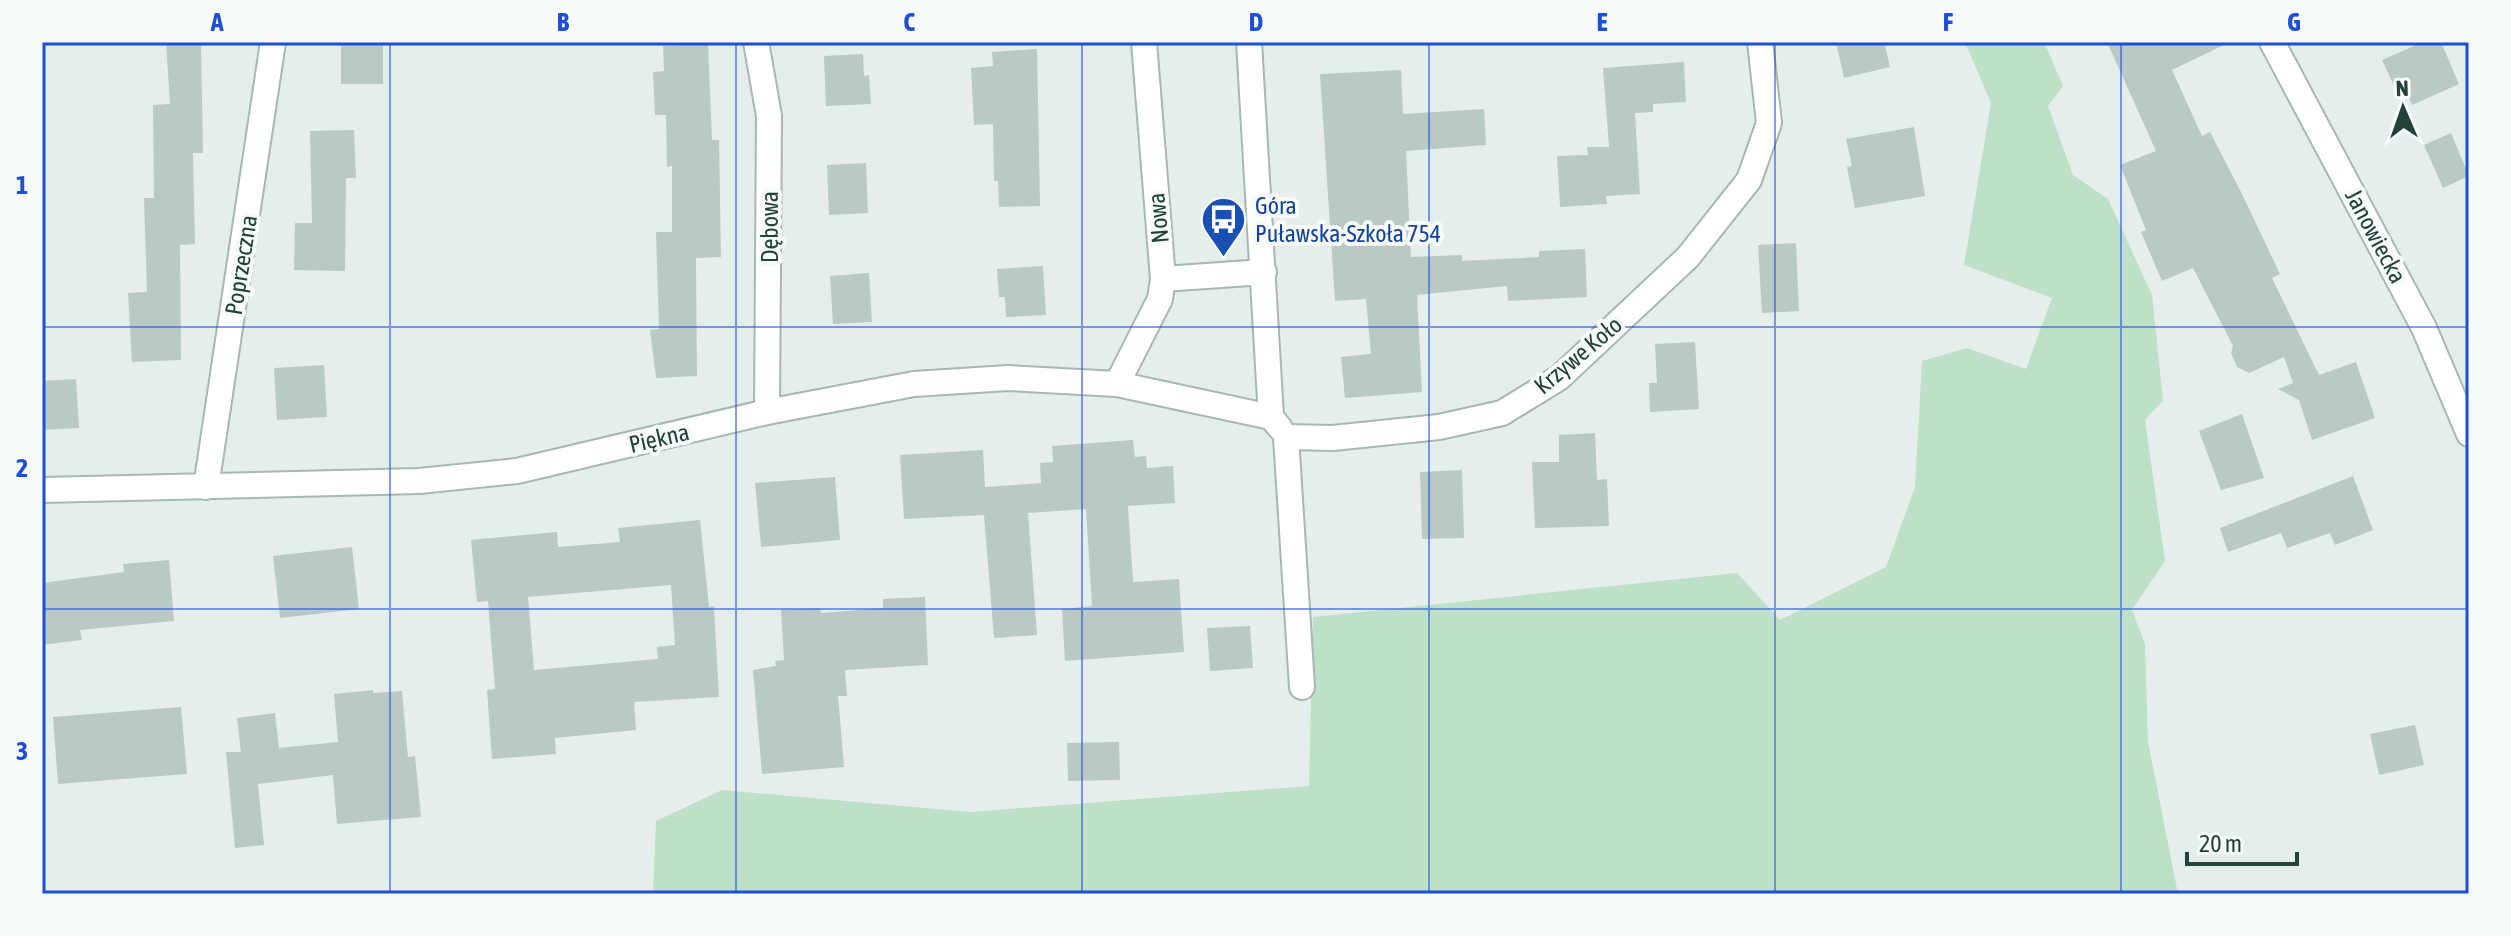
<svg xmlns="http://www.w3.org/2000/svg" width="2511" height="936" font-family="'Asap Condensed',sans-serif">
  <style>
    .green { fill: #bee0c9 }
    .building { fill: #bac9c4; fill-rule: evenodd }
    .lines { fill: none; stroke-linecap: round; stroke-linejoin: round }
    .minor-casing { stroke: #a7b7b3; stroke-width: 28 }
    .tertiary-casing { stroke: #a7b7b3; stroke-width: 28 }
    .minor { stroke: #fff; stroke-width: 24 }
    .tertiary { stroke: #fff; stroke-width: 24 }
    .grid { fill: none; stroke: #1d4ed8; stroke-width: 2; stroke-opacity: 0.55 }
    .labels { text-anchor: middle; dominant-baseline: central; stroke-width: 8; stroke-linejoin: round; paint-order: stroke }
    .transit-label { font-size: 24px; fill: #164399; stroke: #f6fbf9; text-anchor: start }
    .street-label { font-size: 24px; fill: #23413b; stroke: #f6fbf9 }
    .neatline { fill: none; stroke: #1d4ed8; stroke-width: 3 }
    .grid-label { font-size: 26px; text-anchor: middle; font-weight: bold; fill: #1d4ed8 }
  </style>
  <rect width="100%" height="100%" fill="#e5eeeb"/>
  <!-- green -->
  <polygon class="green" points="1965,42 2044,42 2063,86 2048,106 2073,175 2108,199 2152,295 2163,401 2145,420 2165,561 2132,610 2145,644 2148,742 2178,894 653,894 656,821 722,790 970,812 1309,786 1313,617 1737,573 1780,620 1886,567 1915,487 1922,361 1967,348 2026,369 2052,298 1964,265 1991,103"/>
  <!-- building -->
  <g class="building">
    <polygon points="166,42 201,42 203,153 193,153 195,244 180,245 181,360 132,362 128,293 147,292 144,198 154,198 153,105 170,104"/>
    <rect x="341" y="42" width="42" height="42"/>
    <polygon points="1836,42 1884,42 1890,67 1844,78"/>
    <polygon points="2107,42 2230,42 2172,70 2202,136 2210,132 2242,194 2280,274 2272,278 2319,375 2356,362 2375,418 2312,440 2299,400 2278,389 2293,383 2284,357 2249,373 2237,367 2231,353 2233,346 2193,268 2162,281 2141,232 2146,230 2120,165 2156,151"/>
    <polygon points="2423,42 2441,42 2459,84 2412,105 2404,86 2396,90 2382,60"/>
    <polygon points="708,44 712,140 719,140 721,257 696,258 697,376 656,378 650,330 659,329 656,232 672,232 672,166 667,167 666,115 655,115 653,72 664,71 663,46"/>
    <polygon points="1037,49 1040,206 999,207 998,181 994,181 993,124 974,125 971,68 993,66 992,52"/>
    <polygon points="863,54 864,76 869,75 871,104 826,106 824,56"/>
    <polygon points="1684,62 1686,102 1653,104 1653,112 1635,113 1640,194 1606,196 1607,204 1560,207 1557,156 1588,155 1587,147 1609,147 1603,68"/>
    <polygon points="1401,70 1403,114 1484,109 1486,145 1406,151 1411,257 1462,255 1462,261 1539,257 1539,251 1585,249 1587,297 1508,301 1507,286 1417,295 1422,392 1345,398 1341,357 1371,354 1366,299 1335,301 1320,74"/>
    <polygon points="1914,127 1925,196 1855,208 1847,167 1852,166 1846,139"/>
    <polygon points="354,130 356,178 346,178 345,271 294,270 295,223 312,223 310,131"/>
    <polygon points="2451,133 2469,176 2443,188 2424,145"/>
    <polygon points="866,163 868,213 829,215 827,165"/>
    <polygon points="1796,243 1799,311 1762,313 1758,245"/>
    <polygon points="1043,266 1046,315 1006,317 1005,297 999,297 997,269"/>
    <polygon points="869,273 872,322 833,324 830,276"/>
    <polygon points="1695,342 1699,409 1650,412 1649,383 1657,383 1655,344"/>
    <polygon points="324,365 327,417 277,420 274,368"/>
    <polygon points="76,379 79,428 42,430 42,381"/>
    <polygon points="2242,414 2264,478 2221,490 2199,431"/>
    <polygon points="1595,433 1597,480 1607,479 1609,526 1535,528 1532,462 1559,462 1559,435"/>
    <polygon points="1133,440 1135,457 1146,456 1147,468 1173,466 1175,503 1128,506 1133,582 1179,579 1184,652 1065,661 1062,609 1092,606 1086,509 1028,513 1037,635 994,638 984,515 904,519 900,455 983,450 985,487 1041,483 1040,463 1053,462 1052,446"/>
    <polygon points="1462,470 1464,538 1422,539 1420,472"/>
    <polygon points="2353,476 2373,530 2335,545 2330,533 2287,548 2281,533 2228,552 2220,528"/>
    <polygon points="835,477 840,540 761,547 755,483"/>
    <path d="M700,520L709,607L714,606L719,697L634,702L636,730L555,738L556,754L492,759L487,690L495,689L488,601L477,602L471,540L557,532L558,547L620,542L618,528ZM671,585L675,645L657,647L658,659L534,670L528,597Z"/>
    <polygon points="352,547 359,609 280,618 273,556"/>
    <polygon points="169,560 174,621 80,630 82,640 42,645 42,583 124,572 123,564"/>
    <polygon points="925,597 928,665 845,670 847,696 838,696 844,767 762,774 753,670 776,666 775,661 784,660 781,610 820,608 821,613 883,608 883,599"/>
    <polygon points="1250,626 1253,668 1210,671 1207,628"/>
    <polygon points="373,690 373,693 402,691 408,757 415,756 421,817 337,824 333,775 258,784 264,845 235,848 226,752 241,752 237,718 275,713 279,748 338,742 334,694"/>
    <polygon points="181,707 187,774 58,784 53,717"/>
    <polygon points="2415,725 2424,765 2379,775 2370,734"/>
    <polygon points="1119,742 1120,780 1068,781 1067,743"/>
  </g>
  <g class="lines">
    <defs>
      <g id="minor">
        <polyline points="756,42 769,116 767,412"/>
        <polyline points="1249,42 1271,417 1280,428"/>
        <polyline points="1163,279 1264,272"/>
        <polyline points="1117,384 1160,299 1163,279 1144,42"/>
        <polyline points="1286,437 1333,438 1439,427 1502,413 1559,378 1688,257 1749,180 1769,123 1760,42"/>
        <polyline points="1286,437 1302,687"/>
        <polyline points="206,487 273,42"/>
        <polyline points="42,490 419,481 517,471 767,412 914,384 1008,378 1117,384 1271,417"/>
      </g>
      <polyline id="tertiary" points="2272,42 2424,328 2469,434"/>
    </defs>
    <!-- minor casing -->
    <use href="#minor" class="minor-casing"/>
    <!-- tertiary casing -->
    <use href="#tertiary" class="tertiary-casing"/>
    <!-- minor -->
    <use href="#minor" class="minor"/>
    <!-- tertiary -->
    <use href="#tertiary" class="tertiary"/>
  </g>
  <!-- grid -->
  <path class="grid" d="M390,42V894M736,42V894M1082,42V894M1429,42V894M1775,42V894M2121,42V894M42,327H2469M42,609H2469"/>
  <!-- icons -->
  <defs>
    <symbol id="bus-pin" viewBox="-11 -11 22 30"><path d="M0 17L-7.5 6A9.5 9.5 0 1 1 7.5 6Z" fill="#1a4fb4" stroke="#f6fbf9"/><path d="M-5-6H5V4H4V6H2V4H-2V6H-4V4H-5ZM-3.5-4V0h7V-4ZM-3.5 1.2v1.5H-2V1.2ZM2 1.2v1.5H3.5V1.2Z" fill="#fff"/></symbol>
  </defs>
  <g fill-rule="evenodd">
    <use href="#bus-pin" x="1198" y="194" width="51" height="69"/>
  </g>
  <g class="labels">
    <!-- transit labels -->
    <g class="transit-label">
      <text x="1255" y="205">Góra<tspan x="1255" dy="28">Puławska-Szkoła 754</tspan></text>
    </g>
    <!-- street labels -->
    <g class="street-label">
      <text transform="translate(1158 218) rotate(-95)">Nowa</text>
      <text transform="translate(769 227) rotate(-90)">Dębowa</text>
      <text transform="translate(2376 236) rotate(62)">Janowiecka</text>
      <text transform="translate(241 265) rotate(-81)">Poprzeczna</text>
      <text transform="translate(1578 355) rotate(-40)">Krzywe Koło</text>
      <text transform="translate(659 438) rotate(-13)">Piękna</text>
    </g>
  </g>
  <!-- border -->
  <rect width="2511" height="936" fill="none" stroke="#f6fbf9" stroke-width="88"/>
  <!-- north arrow -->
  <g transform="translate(2403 108) rotate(358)" stroke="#f6fbf9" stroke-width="6" paint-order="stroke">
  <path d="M0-6L14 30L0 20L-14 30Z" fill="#23413b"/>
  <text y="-12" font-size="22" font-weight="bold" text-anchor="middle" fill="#23413b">N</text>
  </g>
  <!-- scale -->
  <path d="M2187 852v12h110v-12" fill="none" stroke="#23413b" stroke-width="4"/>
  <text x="2199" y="852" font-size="24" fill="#23413b" stroke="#f6fbf9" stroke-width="6" paint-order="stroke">20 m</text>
  <rect x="44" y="44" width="2423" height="848" class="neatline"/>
  <g class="grid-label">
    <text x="217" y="31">A</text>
    <text x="563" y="31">B</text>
    <text x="909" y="31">C</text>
    <text x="1256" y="31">D</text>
    <text x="1602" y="31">E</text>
    <text x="1948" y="31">F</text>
    <text x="2294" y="31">G</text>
    <text x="22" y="194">1</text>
    <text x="22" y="477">2</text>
    <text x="22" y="760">3</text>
  </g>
</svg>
